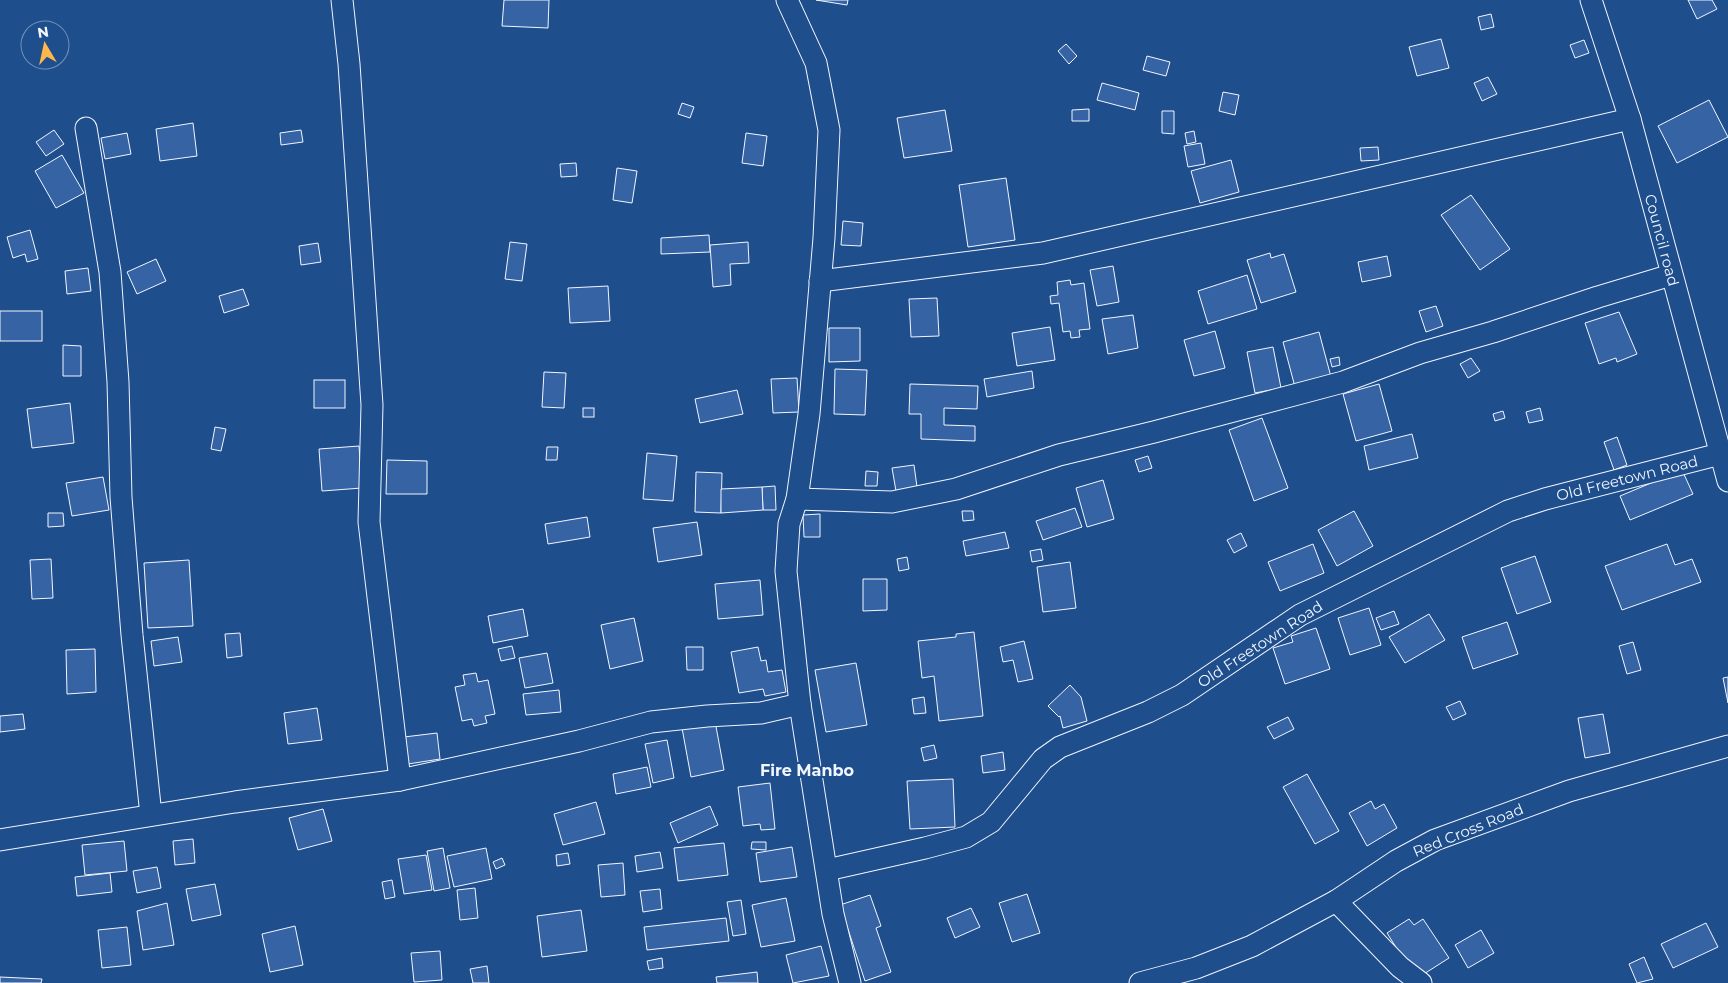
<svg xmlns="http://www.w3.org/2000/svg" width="1728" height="983" font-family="Montserrat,sans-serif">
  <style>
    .building { fill: #3563a3; stroke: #f2f6ff }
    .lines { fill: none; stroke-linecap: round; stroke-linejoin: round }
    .street-casing { stroke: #f2f6ff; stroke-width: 23 }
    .street { stroke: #1f4e8c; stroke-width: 21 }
    .labels { text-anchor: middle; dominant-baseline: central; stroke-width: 4; stroke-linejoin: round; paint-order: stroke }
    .street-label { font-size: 15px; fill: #f2f6ff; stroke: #1f4e8c }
    .neighbourhood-label { font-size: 16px; font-weight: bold; fill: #f2f6ff; stroke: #1f4e8c }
  </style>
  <rect width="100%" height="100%" fill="#1f4e8c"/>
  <!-- building -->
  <g class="building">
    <polygon points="504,0 549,0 548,28 502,26"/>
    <polygon points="816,0 848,0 847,5"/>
    <polygon points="1688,0 1712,0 1717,9 1697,19"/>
    <polygon points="1491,14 1494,27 1481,30 1478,17"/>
    <polygon points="1441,39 1449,68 1417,76 1409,47"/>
    <polygon points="1584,40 1589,53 1575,58 1570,45"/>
    <polygon points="1066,44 1077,56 1069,64 1058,51"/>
    <polygon points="1147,56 1170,62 1166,76 1143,70"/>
    <polygon points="1488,77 1497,94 1482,101 1474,83"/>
    <polygon points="1102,83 1139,93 1135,110 1097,100"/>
    <polygon points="1223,92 1239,95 1235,115 1219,111"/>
    <polygon points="1709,100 1728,137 1677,163 1658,126"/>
    <polygon points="682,103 694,107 690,118 678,114"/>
    <polygon points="1089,109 1089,121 1072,121 1072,110"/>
    <polygon points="945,110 952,151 904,158 897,118"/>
    <polygon points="1162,111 1174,111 1174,134 1162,133"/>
    <polygon points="193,123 197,156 160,161 156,129"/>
    <polygon points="54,130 64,144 46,156 36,142"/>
    <polygon points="301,130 303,142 281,145 280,133"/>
    <polygon points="1194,131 1196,142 1187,144 1185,133"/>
    <polygon points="127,133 131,154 105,159 101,138"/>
    <polygon points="746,133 767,136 763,166 742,163"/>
    <polygon points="1201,143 1205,164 1188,167 1184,146"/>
    <polygon points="1378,147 1379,160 1361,161 1360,148"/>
    <polygon points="62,155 84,193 56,208 35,171"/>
    <polygon points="1231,160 1239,192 1200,203 1191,171"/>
    <polygon points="576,163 577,176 561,177 560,164"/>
    <polygon points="617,168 637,171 632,203 613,200"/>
    <polygon points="1006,178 1015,240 968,247 959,185"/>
    <polygon points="1471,195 1510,249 1480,270 1441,215"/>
    <polygon points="843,221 863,223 861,246 841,245"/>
    <polygon points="30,230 38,259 27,262 25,254 13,258 7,237"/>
    <polygon points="709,235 710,252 661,254 661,238"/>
    <polygon points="510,242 527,244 522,281 505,279"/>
    <polygon points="748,242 749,263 730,264 731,285 713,287 710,245"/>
    <polygon points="318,243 321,262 301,265 299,246"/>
    <polygon points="1270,253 1271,258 1284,254 1296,292 1261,303 1247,260"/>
    <polygon points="1387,256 1391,276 1362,282 1358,262"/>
    <polygon points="156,259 166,281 137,294 127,272"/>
    <polygon points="1113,266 1119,302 1097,306 1090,270"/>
    <polygon points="88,268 91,291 67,294 65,271"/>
    <polygon points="1247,275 1257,309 1208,324 1198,291"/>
    <polygon points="1070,280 1071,285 1084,283 1090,329 1079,330 1080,337 1071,338 1070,331 1063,332 1059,303 1051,304 1050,296 1058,295 1057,282"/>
    <polygon points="608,286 610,321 570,323 568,288"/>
    <polygon points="243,289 249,305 224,313 219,296"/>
    <polygon points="937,298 939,336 911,337 909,299"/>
    <polygon points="1436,306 1443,326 1426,332 1419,311"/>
    <rect x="0" y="311" width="42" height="30"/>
    <polygon points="1619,312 1637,354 1617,362 1616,358 1599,364 1585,323"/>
    <polygon points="1133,315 1138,348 1108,354 1102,319"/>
    <polygon points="1050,327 1055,360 1017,366 1012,333"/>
    <polygon points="829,328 860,328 860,361 829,362"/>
    <polygon points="1215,331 1225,368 1194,376 1184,340"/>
    <polygon points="1319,332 1331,377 1295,387 1283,342"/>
    <polygon points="63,345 81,346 81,376 63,376"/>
    <polygon points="1273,347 1281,388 1255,393 1247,352"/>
    <polygon points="1339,357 1340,365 1332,367 1330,359"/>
    <polygon points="1471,358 1480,371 1468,378 1460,364"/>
    <polygon points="835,369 867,370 865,415 834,414"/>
    <polygon points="1032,371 1034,388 987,397 984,379"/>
    <polygon points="544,372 566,373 564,408 542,407"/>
    <polygon points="797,378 799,412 773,413 771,379"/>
    <rect x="314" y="380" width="31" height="28"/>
    <polygon points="910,384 978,386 977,409 944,408 944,425 975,426 975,441 921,439 921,414 909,414"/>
    <polygon points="1379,384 1392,431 1356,441 1343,394"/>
    <polygon points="737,390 743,414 700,423 695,399"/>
    <polygon points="70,403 74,443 32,448 27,409"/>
    <rect x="583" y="408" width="11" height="9"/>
    <polygon points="1540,408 1543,420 1529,423 1526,412"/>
    <polygon points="1503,411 1505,418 1495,421 1493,414"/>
    <polygon points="1262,418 1288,488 1254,501 1229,430"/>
    <polygon points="215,427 226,429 221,451 211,449"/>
    <polygon points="1412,434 1418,458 1369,470 1364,446"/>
    <polygon points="1617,437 1627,465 1614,470 1604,442"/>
    <polygon points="359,446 362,488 322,491 319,449"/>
    <polygon points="547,447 558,447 557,460 546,460"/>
    <polygon points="647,453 677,456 673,501 643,499"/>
    <polygon points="1148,456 1152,468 1139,472 1135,460"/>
    <polygon points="387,460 427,461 427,494 386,494"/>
    <polygon points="914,465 917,487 896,491 892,468"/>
    <polygon points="1682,470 1693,494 1630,520 1620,496"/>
    <polygon points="866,471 878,472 877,486 865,486"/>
    <polygon points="696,472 722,473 721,513 695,512"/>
    <polygon points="103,477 109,510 72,516 66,483"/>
    <polygon points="1103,480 1114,519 1087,527 1076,488"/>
    <polygon points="775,486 776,510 763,510 762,487"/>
    <polygon points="762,487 763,510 721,513 721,489"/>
    <polygon points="1075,508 1082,527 1043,540 1036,521"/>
    <polygon points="962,511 973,511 974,520 963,521"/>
    <polygon points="1354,511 1373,546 1337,566 1318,530"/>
    <polygon points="48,513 63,513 64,526 48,527"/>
    <polygon points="820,514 820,537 804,537 803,515"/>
    <polygon points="587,517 590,537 548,544 545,524"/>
    <polygon points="697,522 702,555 658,562 653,528"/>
    <polygon points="1005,532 1009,548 966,556 963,541"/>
    <polygon points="1241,533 1247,546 1234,553 1227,540"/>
    <polygon points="1313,544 1324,573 1280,591 1268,562"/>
    <polygon points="1667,544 1675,565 1692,559 1701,582 1622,610 1605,566"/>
    <polygon points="1041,549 1043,560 1032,562 1030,551"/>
    <polygon points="1535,556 1551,602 1517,614 1501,568"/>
    <polygon points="907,557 909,569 899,571 897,559"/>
    <polygon points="51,559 53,598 32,599 30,560"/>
    <polygon points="189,560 193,626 148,628 144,563"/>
    <polygon points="1070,562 1076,608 1043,612 1037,567"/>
    <polygon points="863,579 887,579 887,610 863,611"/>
    <polygon points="760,580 763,615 718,619 715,584"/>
    <polygon points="1369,608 1381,645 1350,655 1338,618"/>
    <polygon points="523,609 528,636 493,643 488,616"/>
    <polygon points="1394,611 1399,624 1381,630 1376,618"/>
    <polygon points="1429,614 1445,640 1405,663 1389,637"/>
    <polygon points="634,618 643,661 610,669 601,625"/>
    <polygon points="1507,622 1518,654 1473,669 1462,637"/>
    <polygon points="1316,628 1330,669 1285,684 1273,648 1293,642 1291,636"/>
    <polygon points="974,632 983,716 939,721 934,676 922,678 918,641 956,637 956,634"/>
    <polygon points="240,633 242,656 227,658 225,634"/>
    <polygon points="178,637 182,662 154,666 151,641"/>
    <polygon points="1024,641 1033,679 1018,682 1013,660 1003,662 1000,647"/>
    <polygon points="1633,642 1641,670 1627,674 1619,646"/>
    <polygon points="512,646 515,658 501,661 498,649"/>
    <polygon points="686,647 703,647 703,670 687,670"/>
    <polygon points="758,647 761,661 766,660 768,672 782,670 786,692 765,696 763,689 739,693 731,652"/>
    <polygon points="95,649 96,692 67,694 66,650"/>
    <polygon points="547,653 553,683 525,688 519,658"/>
    <polygon points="856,663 867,725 826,732 815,670"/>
    <polygon points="476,673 478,682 488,680 495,714 485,716 487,723 474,726 472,719 462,721 455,687 465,685 463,675"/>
    <polygon points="1728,677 1728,703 1723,678"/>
    <polygon points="1070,685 1081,697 1087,721 1063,728 1060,716 1059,717 1048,706"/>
    <polygon points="559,690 561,712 526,715 523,694"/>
    <polygon points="924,697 926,713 914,714 912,699"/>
    <polygon points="1460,701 1466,714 1453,720 1446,707"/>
    <polygon points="317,708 322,740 288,744 284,713"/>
    <polygon points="23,714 25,729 0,732 0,716"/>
    <polygon points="1603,714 1610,753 1585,758 1578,718"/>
    <polygon points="1288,717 1294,729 1274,739 1267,727"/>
    <polygon points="715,721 724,770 691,777 682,728"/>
    <polygon points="437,733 440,759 408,764 404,737"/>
    <polygon points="667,740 674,778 653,783 645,744"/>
    <polygon points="934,745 937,758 924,761 921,748"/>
    <polygon points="1003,752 1005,770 983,773 981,756"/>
    <polygon points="647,767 651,787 616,794 613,774"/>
    <polygon points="1307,774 1339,831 1315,844 1283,787"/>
    <polygon points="953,779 955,827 910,829 907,781"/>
    <polygon points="770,783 775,829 761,830 760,824 743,826 738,787"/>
    <polygon points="1371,801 1375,809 1384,804 1397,828 1367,846 1349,813"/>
    <polygon points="596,802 605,834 563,845 554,814"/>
    <polygon points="710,806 718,825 678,843 670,823"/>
    <polygon points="323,809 332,841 298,850 289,818"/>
    <polygon points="193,839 195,863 175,865 173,841"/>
    <polygon points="124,841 127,871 85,875 82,845"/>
    <polygon points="752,842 766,842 766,850 751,849"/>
    <polygon points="724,843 728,875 678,881 674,848"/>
    <polygon points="792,847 797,877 760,882 756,853"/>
    <polygon points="443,848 450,888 434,891 427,851"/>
    <polygon points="486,848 492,879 454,887 447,856"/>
    <polygon points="660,852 663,868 637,872 635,856"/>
    <polygon points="568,853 570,864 557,866 556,855"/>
    <polygon points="426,855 432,890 404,894 398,859"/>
    <polygon points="502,858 505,865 496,869 493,862"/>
    <polygon points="623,863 625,895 601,897 598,865"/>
    <polygon points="157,867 161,888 137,893 133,871"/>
    <polygon points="110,873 112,892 77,896 75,877"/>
    <polygon points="392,880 395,897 385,899 382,882"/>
    <polygon points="215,884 221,915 192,921 186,889"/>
    <polygon points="475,888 478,918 460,920 457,890"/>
    <polygon points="660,889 662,909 643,912 640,891"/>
    <polygon points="1027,894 1040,933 1012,942 999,903"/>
    <polygon points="870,895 881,926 876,928 891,972 865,981 840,905"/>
    <polygon points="786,898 795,941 761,947 752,905"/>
    <polygon points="741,900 746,934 733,936 727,902"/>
    <polygon points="167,903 174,945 143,950 137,911"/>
    <polygon points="971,908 980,927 955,938 947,918"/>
    <polygon points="581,910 587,951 542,957 537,916"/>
    <polygon points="726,918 729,941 647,950 644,927"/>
    <polygon points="1409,919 1414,925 1423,919 1449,958 1416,979 1387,933"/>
    <polygon points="1706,923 1718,947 1673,968 1661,944"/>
    <polygon points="295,926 303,965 270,972 262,934"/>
    <polygon points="127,927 131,965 102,968 98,930"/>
    <polygon points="1481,930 1494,953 1468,968 1455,945"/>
    <polygon points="821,946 829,976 793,983 786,955"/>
    <polygon points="440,951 442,980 414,982 411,953"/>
    <polygon points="1644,957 1653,979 1637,983 1629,964"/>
    <polygon points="662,958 663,968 649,970 647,961"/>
    <polygon points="487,966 489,983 473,983 470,969"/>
    <polygon points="757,972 758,983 717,983 716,977"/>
    <polygon points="0,977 42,979 41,983 0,983"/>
  </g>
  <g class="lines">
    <defs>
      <g id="street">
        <polyline points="342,0 349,64 372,405 369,522 400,780"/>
        <polyline points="787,0 816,63 829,130 824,238 809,414 797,499 789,524 786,571 800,704 833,914 850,983"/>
        <polyline points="1591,0 1630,119 1728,481"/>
        <polyline points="86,128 110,272 118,382 121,497 132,635 151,815"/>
        <polyline points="820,281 1043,253 1630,119"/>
        <polyline points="797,499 892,502 956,489 1059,455 1154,432 1343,382 1420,353 1493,332 1598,297 1671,275"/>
        <polyline points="0,840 235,802 400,780 579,741 651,722 707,716 761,713 800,704"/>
        <polyline points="827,870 925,848 966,837 991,822 1043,759 1060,747 1148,712 1182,695 1300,615 1508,511 1545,499 1720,454"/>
        <polyline points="1336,901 1400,967 1421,983"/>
        <polyline points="1140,983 1196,968 1252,946 1336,901 1396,861 1435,840 1569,791 1728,746"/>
      </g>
    </defs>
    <!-- street casing -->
    <use href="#street" class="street-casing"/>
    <!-- street -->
    <use href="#street" class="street"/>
  </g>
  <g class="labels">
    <!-- street labels -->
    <g class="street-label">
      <text transform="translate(1662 240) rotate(75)">Council road</text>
      <text transform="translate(1627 478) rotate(-14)">Old Freetown Road</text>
      <text transform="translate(1260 644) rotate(-33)">Old Freetown Road</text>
      <text transform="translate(1468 830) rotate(-22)">Red Cross Road</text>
    </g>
    <!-- neighbourhood labels -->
    <g class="neighbourhood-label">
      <text x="807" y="770">Fire Manbo</text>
    </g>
  </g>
  <!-- north arrow -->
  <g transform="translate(45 45) rotate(351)"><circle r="24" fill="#1f4e8c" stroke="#7391ba"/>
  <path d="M0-4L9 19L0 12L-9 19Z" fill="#ffb74d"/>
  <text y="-8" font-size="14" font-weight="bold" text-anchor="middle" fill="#f2f6ff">N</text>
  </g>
</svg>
